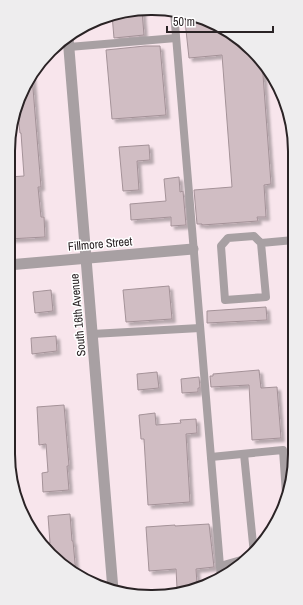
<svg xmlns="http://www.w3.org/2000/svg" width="303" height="605" font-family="'Archivo Narrow',sans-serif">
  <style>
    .building { fill: #d0bdc3; stroke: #a49298; filter: url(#shadow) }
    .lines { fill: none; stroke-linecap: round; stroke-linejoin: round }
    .service { stroke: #a8a0a3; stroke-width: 8 }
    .minor { stroke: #a8a0a3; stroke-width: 11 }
    .tertiary { stroke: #a8a0a3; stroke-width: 11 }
    .labels { text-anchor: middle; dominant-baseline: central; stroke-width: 3; stroke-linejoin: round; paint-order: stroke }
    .street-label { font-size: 12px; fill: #2a2325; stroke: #fff }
    .rim { fill: none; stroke: #2a2325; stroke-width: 2 }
  </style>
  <defs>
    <filter id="shadow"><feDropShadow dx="3.5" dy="3.5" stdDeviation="1" flood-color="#0004"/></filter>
  </defs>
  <rect width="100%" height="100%" fill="#f8e5ec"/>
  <!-- building -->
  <g class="building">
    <polygon points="142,11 144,35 114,38 112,15"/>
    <polygon points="203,20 215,23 262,61 271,184 264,185 266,217 257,217 258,221 202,225 202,224 197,224 194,190 232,187 222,55 189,58 185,21"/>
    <polygon points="145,46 160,46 166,115 112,119 106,50"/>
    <polygon points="32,76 41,187 38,187 41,217 44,217 45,237 8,239 8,177 24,176 21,133 20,133 17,108 23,88"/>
    <polygon points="149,145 150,160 137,161 139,190 123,191 119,147"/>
    <polygon points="179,177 180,192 183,191 186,225 171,226 171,217 131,220 130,204 166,201 164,179"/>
    <polygon points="169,286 172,319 126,322 123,290"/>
    <polygon points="51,290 53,311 35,313 33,292"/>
    <polygon points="266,307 267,320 207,323 207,311"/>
    <polygon points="56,336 57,351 32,354 31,338"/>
    <polygon points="259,370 261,388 277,387 281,438 252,440 249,385 211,387 210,376 213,376 213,374"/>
    <polygon points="157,372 159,388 138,390 137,374"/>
    <polygon points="199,377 200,388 198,388 198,392 182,393 181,379"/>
    <polygon points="64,405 69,466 67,466 69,490 43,492 42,473 48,472 46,444 39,445 37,407"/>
    <polygon points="155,413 156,425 181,423 180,420 196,419 197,433 186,434 190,502 148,505 144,439 141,439 139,415"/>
    <polygon points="70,514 72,541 73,541 76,574 72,573 40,543 50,543 48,516"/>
    <polygon points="209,524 214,567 196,569 197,584 193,584 193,589 180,593 180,588 177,588 176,569 149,571 146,527 175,525 175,526"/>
  </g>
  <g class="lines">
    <!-- service -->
    <g class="service">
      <polyline points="174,12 221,578"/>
      <polyline points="69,47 176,38"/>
      <polyline points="261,243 266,297 225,300 221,246 228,238 254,236 261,243 294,240"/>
      <polyline points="92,334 200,328"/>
      <polyline points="244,454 254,554"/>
      <polyline points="211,457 283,450 286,494"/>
      <polyline points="220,566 248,558"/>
    </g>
    <!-- minor -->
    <g class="minor">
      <polyline points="68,37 113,590"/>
      <polyline points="8,265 193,249"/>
    </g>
    <!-- tertiary -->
    <polyline class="tertiary" points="293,131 294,138"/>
  </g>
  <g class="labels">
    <!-- street labels -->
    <g class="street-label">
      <text transform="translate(100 244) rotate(-5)">Fillmore Street</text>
      <text transform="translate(78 315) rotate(-95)">South 16th Avenue</text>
    </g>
  </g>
  <!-- crop -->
  <path d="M0 0H303V605H0ZM151 15H152A136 136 0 0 1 288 151V454A136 136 0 0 1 152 590H151A136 136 0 0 1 15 454V151A136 136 0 0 1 151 15Z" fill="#eeedee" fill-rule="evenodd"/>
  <path class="rim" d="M151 15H152A136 136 0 0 1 288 151V454A136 136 0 0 1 152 590H151A136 136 0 0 1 15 454V151A136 136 0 0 1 151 15Z"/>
  <!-- scale -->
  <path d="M167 26v6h106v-6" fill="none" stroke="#2a2325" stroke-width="2"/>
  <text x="173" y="26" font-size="12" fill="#2a2325" stroke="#ffffff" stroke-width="3" paint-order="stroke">50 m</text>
</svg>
